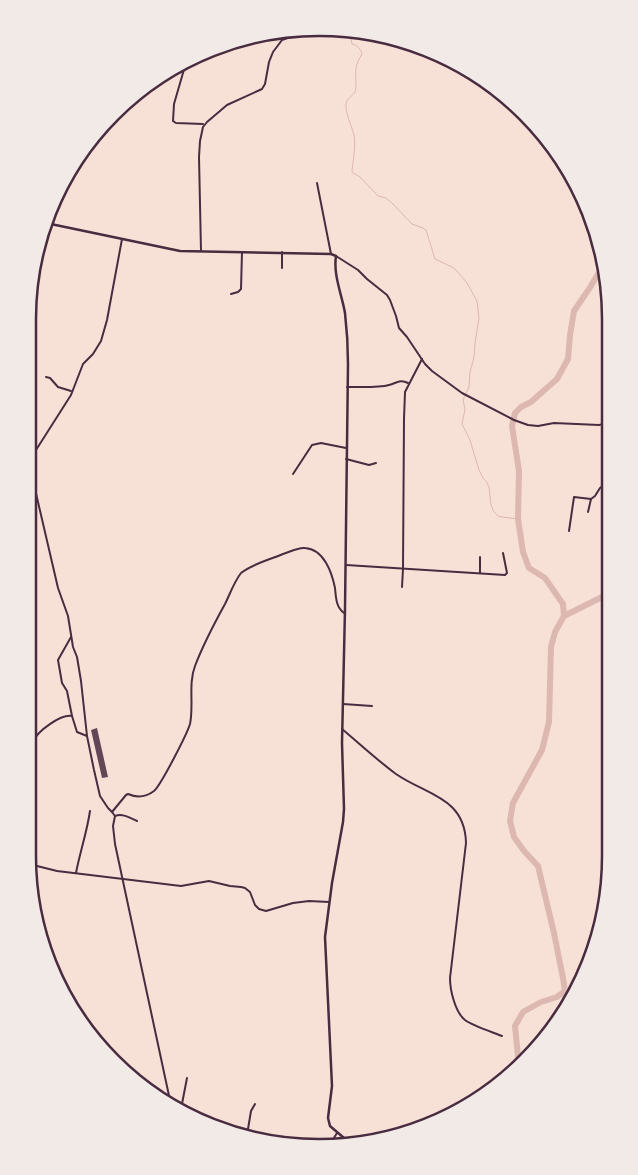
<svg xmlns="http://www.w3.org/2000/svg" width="638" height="1175" font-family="Karla,sans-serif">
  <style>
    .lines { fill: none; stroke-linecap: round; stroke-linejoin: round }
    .stream { stroke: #dcb8b0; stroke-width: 1 }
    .river { stroke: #dcb8b0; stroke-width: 6 }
    .building { fill: #644757 }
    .minor { stroke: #4a2c40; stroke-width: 2 }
    .tertiary { stroke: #4a2c40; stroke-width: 2.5 }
    .rim { fill: none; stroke: #4a2c40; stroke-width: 2.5 }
  </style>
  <rect width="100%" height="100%" fill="#f7e1d7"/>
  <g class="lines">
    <!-- stream -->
    <path class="stream" d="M349,30L352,44C357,45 361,49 362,54C359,59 357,63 356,68C355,75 357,86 355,92C352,97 346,98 346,105C345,112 352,127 354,135C356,147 353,159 352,171L353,173L360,177L378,196L386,198L393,204L412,224L423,228L426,230L435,259L452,267L457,271L467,283L477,301L479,318L475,343L474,357L470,372L469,387L463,400L465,409L462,424L470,440L479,470L483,478L486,481L489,487L491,505L494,512L498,516L502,517L518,519"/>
    <!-- river -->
    <g class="river">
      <polyline points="564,616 602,597 609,595"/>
      <polyline points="519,1066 515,1026 523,1012 541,1002 557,997 565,991 563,978 554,933 538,866 524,851 514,837 510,821 513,803 542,750 549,722 551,647 555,632 564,616 563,604 545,578 529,568 523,552 518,519 519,471 512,426 515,413 521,407 531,402 557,379 568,359 570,335 574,311 589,289 604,264"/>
    </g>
  </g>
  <!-- building -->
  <polygon class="building" points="97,728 108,777 102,778 91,730"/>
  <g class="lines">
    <!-- minor -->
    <g class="minor">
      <polyline points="185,66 174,104 173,121 176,123 203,124"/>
      <polyline points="317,183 331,254"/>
      <polyline points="201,251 199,157 200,141 203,127 207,122 227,105 262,89 265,84 269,62 273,52 282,40 298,34"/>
      <polyline points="336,256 358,270 367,279 387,295 390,300 396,316 399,328 407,337 425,364 432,371 462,393 514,420 528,425 538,426 554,423 599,425 608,423"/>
      <polyline points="282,268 282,252"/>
      <polyline points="231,294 238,292 241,289 242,252"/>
      <polyline points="46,377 50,378 58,387 71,391"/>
      <path d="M347,387C359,387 379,388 389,385C397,383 400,379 408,383"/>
      <polyline points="28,459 58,588 68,616 73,647 77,657 81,681 87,736 94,770 100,796 108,808 112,812 115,816 113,826 115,844 171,1105"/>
      <polyline points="346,459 369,465 376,463"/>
      <polyline points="29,461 71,395 83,364 93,354 101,341 107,320 122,239"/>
      <polyline points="293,474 312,445 321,443 346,448"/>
      <polyline points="588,512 591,499 595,496 600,488 609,481"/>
      <polyline points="569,531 574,497 591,499"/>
      <polyline points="480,557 480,573"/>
      <polyline points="346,565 505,575 507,573 503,553"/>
      <polyline points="402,587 403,569 404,419 405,392 422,359"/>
      <polyline points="71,637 58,660 62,683 67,691 72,716"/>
      <polyline points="343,704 372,706"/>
      <path d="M342,729C360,744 377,760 396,774C426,795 465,797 466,843L450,978C450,990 455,1012 465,1020C473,1026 492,1032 502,1036"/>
      <path d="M28,754L32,750C32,748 32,743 33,742C37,731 61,714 72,716L77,732L87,736"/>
      <path d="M112,812L126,795L128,794C137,798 146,797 154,791C161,785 187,734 190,724C194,705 188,684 195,666C203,645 214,624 225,604C230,594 234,582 241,573C252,564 269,560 283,554C290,552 298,547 305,548C324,549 332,573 335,588C336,598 336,607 344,613"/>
      <path d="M115,816C123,813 130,818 137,821"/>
      <polyline points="29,864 57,871 181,886 209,881 230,886 241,887 245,888 250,892 255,905 259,909 266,911 293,903 309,901 329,902"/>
      <path d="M76,873C80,852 87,832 90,811"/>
      <polyline points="181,1109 187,1078"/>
      <polyline points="247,1135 251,1111 255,1104"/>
      <polyline points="241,1136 249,1135 271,1140"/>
      <polyline points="327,1146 332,1141 337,1133"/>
    </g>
    <!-- tertiary -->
    <path class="tertiary" d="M46,223L180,251L331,254L336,256C333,275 342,295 345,313C347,330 348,347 348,364L345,609L342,743L344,809L343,822L332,883L325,937L332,1086L328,1118L330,1126L351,1144"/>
  </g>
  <!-- crop -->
  <path d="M0 0H638V1175H0ZM319 36H319A283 283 0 0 1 602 319V856A283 283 0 0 1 319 1139H319A283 283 0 0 1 36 856V319A283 283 0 0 1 319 36Z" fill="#f1eae7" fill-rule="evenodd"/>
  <path class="rim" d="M319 36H319A283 283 0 0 1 602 319V856A283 283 0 0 1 319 1139H319A283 283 0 0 1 36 856V319A283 283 0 0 1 319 36Z"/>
</svg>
